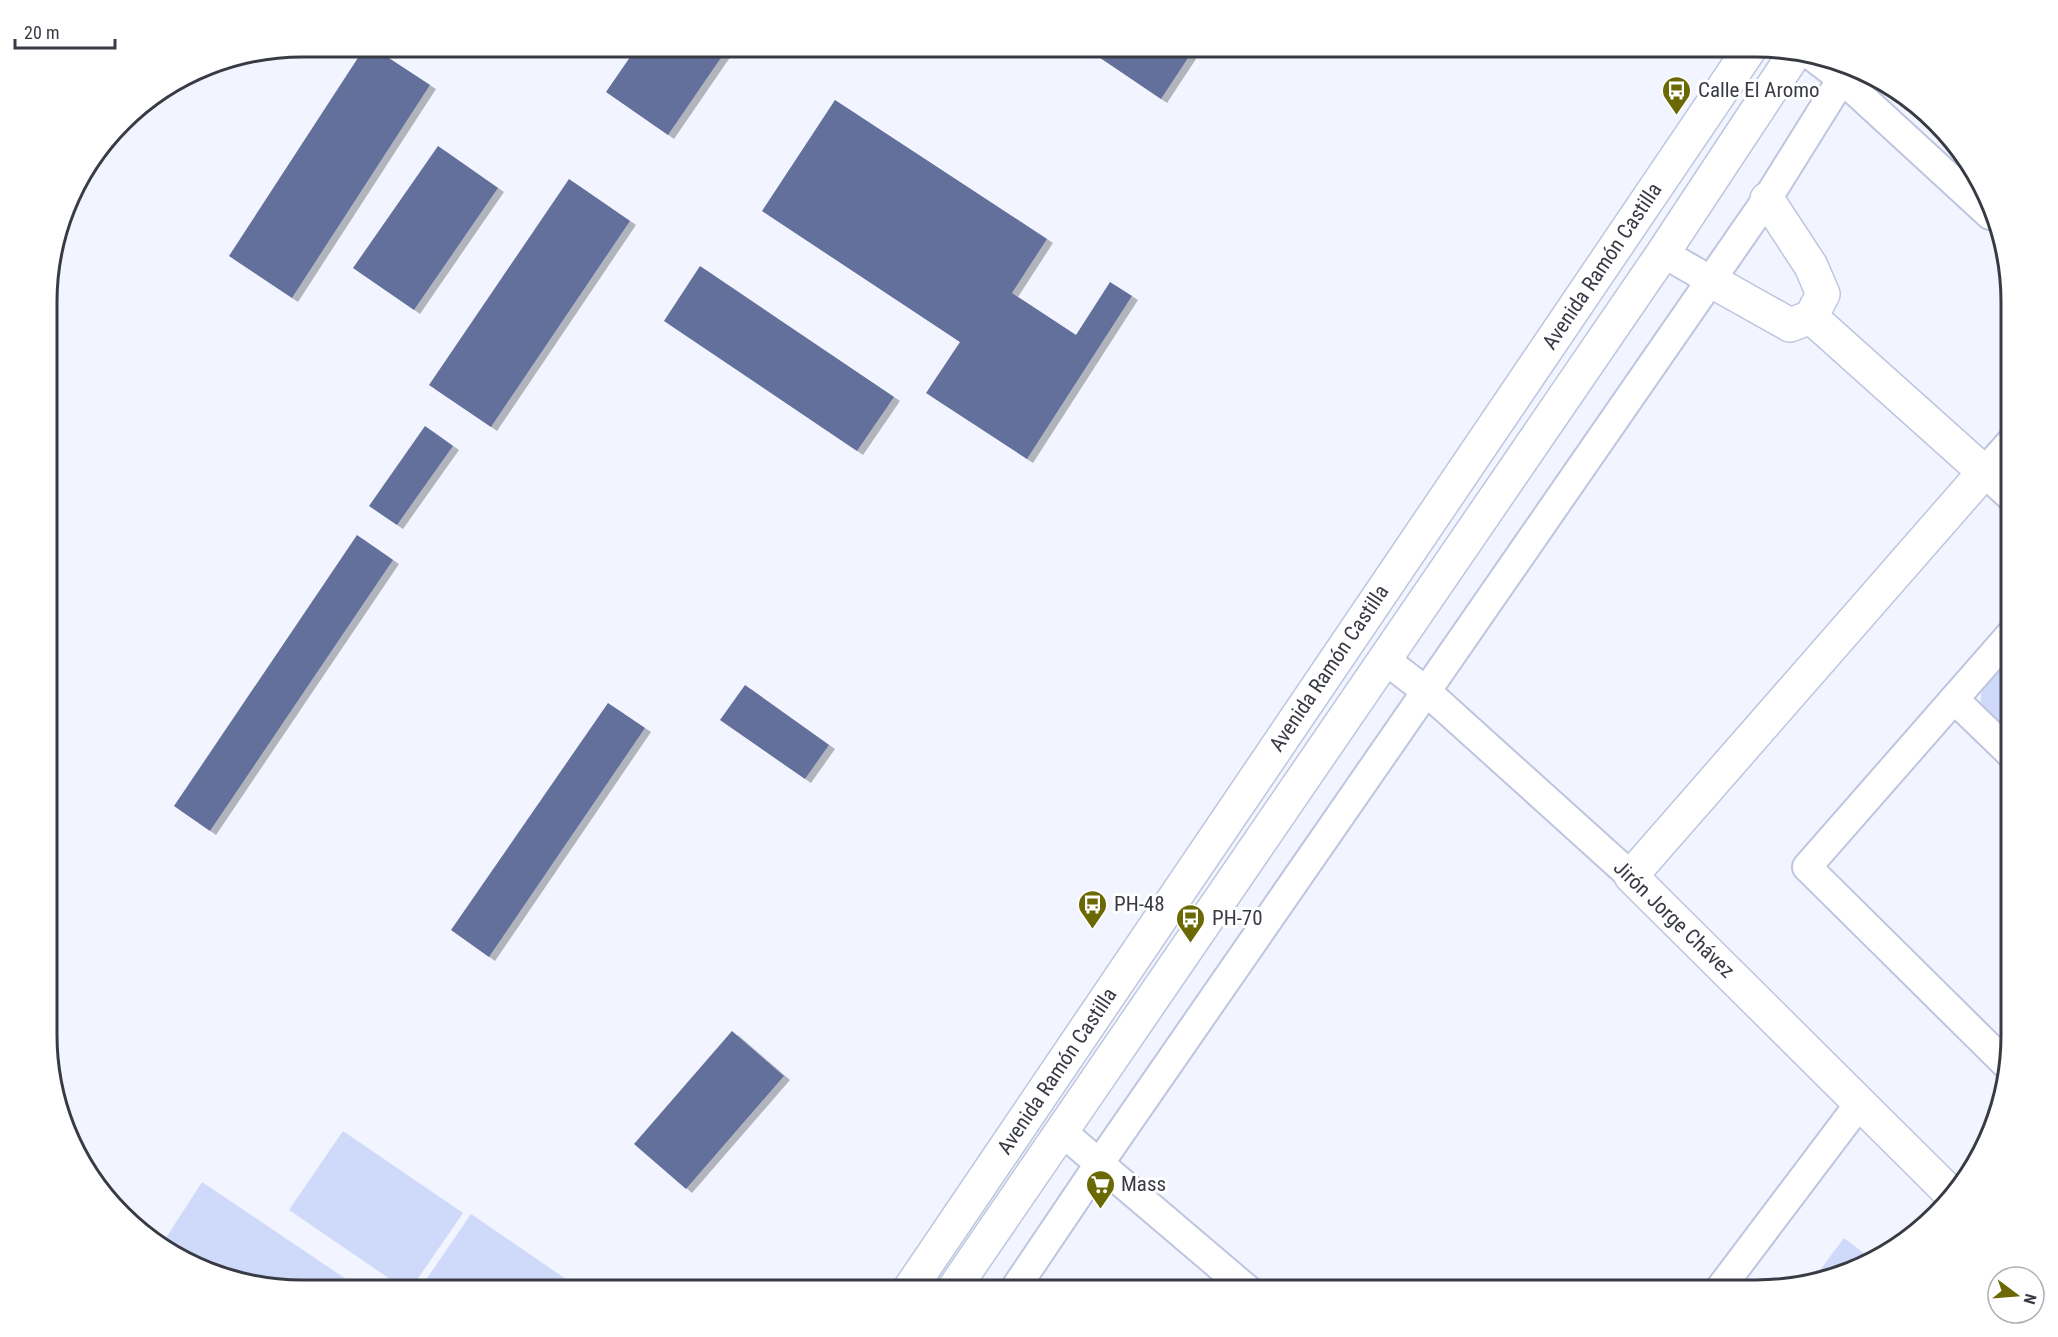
<svg xmlns="http://www.w3.org/2000/svg" width="2058" height="1337" font-family="'Roboto Condensed',sans-serif">
  <style>
    .green { fill: #cfd9fa }
    .building { fill: #636f9c; filter: url(#shadow) }
    .lines { fill: none; stroke-linecap: round; stroke-linejoin: round }
    .street-casing { stroke: #bec5de; stroke-width: 32 }
    .secondary-casing { stroke: #bec5de; stroke-width: 36 }
    .highway-casing { stroke: #bec5de; stroke-width: 36 }
    .street { stroke: #fff; stroke-width: 28 }
    .secondary { stroke: #fff; stroke-width: 33 }
    .highway { stroke: #fff; stroke-width: 33 }
    .labels { text-anchor: middle; dominant-baseline: central; stroke-width: 6; stroke-linejoin: round; paint-order: stroke }
    .poi-label { font-size: 21px; fill: #383b44; stroke: #fff; text-anchor: start }
    .street-label { font-size: 21px; fill: #383b44; stroke: #fff }
    .rim { fill: none; stroke: #383b44; stroke-width: 3 }
  </style>
  <defs>
    <filter id="shadow"><feDropShadow dx="6" dy="4" stdDeviation="0" flood-color="#0004"/></filter>
  </defs>
  <rect width="100%" height="100%" fill="#f2f5ff"/>
  <!-- green -->
  <g class="green">
    <polygon points="2011,655 2011,737 1980,706 1982,685"/>
    <polygon points="343,1131 463,1213 410,1290 406,1290 289,1210"/>
    <polygon points="202,1182 355,1285 351,1290 301,1290 220,1277 160,1247"/>
    <polygon points="471,1214 582,1290 419,1290"/>
    <polygon points="1844,1238 1873,1260 1814,1278"/>
  </g>
  <!-- building -->
  <g class="building">
    <polygon points="365,47 372,47 430,85 292,298 229,256"/>
    <polygon points="637,47 717,47 725,52 668,135 606,92"/>
    <polygon points="1084,47 1178,47 1190,55 1161,99"/>
    <polygon points="835,100 1047,239 1012,293 1076,335 1110,282 1132,296 1027,459 926,393 960,342 762,211"/>
    <polygon points="438,146 498,188 414,310 353,268"/>
    <polygon points="569,179 630,221 491,427 429,385"/>
    <polygon points="700,266 894,397 857,451 664,321"/>
    <polygon points="425,426 453,446 397,525 369,506"/>
    <polygon points="357,535 393,560 210,831 174,806"/>
    <polygon points="745,685 829,745 805,779 720,720"/>
    <polygon points="608,703 645,728 489,957 451,930"/>
    <polygon points="732,1031 784,1076 686,1189 634,1144"/>
  </g>
  <g class="lines">
    <defs>
      <g id="street">
        <polyline points="1812,56 1841,78 1990,215"/>
        <polyline points="1663,253 1710,280"/>
        <polyline points="2011,442 1984,472 2011,497"/>
        <polyline points="1384,659 1426,691 1631,876"/>
        <polyline points="1954,699 2011,754"/>
        <polyline points="2008,1066 1807,867 2011,634"/>
        <polyline points="1061,1131 1248,1290"/>
        <polyline points="1014,1290 1099,1164 1767,199 1850,66"/>
        <polyline points="1719,1290 1860,1103"/>
      </g>
      <g id="secondary">
        <polyline points="1710,280 1790,325 1811,317 1823,294 1811,266 1767,199"/>
        <polyline points="1811,317 1984,472 1631,876 1951,1194"/>
      </g>
      <g id="highway">
        <polyline points="909,1290 1751,47"/>
        <polyline points="953,1290 1663,253 1795,53"/>
      </g>
    </defs>
    <!-- street casing -->
    <use href="#street" class="street-casing"/>
    <!-- secondary casing -->
    <use href="#secondary" class="secondary-casing"/>
    <!-- highway casing -->
    <use href="#highway" class="highway-casing"/>
    <!-- street -->
    <use href="#street" class="street"/>
    <!-- secondary -->
    <use href="#secondary" class="secondary"/>
    <!-- highway -->
    <use href="#highway" class="highway"/>
  </g>
  <!-- icons -->
  <defs>
    <symbol id="bus-pin" viewBox="-11 -11 22 30"><path d="M0 17L-7.5 6A9.5 9.5 0 1 1 7.5 6Z" fill="#6a6904" stroke="#fff"/><path d="M-5-6H5V4H4V6H2V4H-2V6H-4V4H-5ZM-3.5-4V0h7V-4ZM-3.5 1.2v1.5H-2V1.2ZM2 1.2v1.5H3.5V1.2Z" fill="#fff"/></symbol>
    <symbol id="supermarket-pin" viewBox="-11 -11 22 30"><path d="M0 17L-7.5 6A9.5 9.5 0 1 1 7.5 6Z" fill="#6a6904" stroke="#fff"/><path d="M-6-5.5h2.5l.6 2H6L4.5 2H-2.5L-4.4-4H-6ZM-1.5 3.2a1.3 1.3 0 1 0 .1 0ZM3 3.2a1.3 1.3 0 1 0 .1 0Z" fill="#fff"/></symbol>
  </defs>
  <g fill-rule="evenodd">
    <use href="#bus-pin" x="1660" y="74" width="33" height="45"/>
    <use href="#bus-pin" x="1076" y="888" width="33" height="45"/>
    <use href="#bus-pin" x="1174" y="902" width="33" height="45"/>
    <use href="#supermarket-pin" x="1084" y="1168" width="33" height="45"/>
  </g>
  <g class="labels">
    <!-- poi labels -->
    <g class="poi-label">
      <text x="1698" y="90">Calle El Aromo</text>
      <text x="1114" y="904">PH-48</text>
      <text x="1212" y="918">PH-70</text>
      <text x="1121" y="1184">Mass</text>
    </g>
    <!-- street labels -->
    <g class="street-label">
      <text transform="translate(1602 266) rotate(-56)">Avenida Ramón Castilla</text>
      <text transform="translate(1329 668) rotate(-56)">Avenida Ramón Castilla</text>
      <text transform="translate(1674 919) rotate(44)">Jirón Jorge Chávez</text>
      <text transform="translate(1057 1071) rotate(-56)">Avenida Ramón Castilla</text>
    </g>
  </g>
  <!-- crop -->
  <path d="M0 0H2058V1337H0ZM302 57H1756A245 245 0 0 1 2001 302V1035A245 245 0 0 1 1756 1280H302A245 245 0 0 1 57 1035V302A245 245 0 0 1 302 57Z" fill="#fff" fill-rule="evenodd"/>
  <path class="rim" d="M302 57H1756A245 245 0 0 1 2001 302V1035A245 245 0 0 1 1756 1280H302A245 245 0 0 1 57 1035V302A245 245 0 0 1 302 57Z"/>
  <!-- north arrow -->
  <g transform="translate(2016 1295) rotate(106)"><circle r="28" fill="#ffffff" stroke="#afb1b4" stroke-width="1.5"/>
  <path d="M0-4.5L10 22L0 15L-10 22Z" fill="#6a6904"/>
  <text y="-9" font-size="16" font-weight="bold" text-anchor="middle" fill="#383b44">N</text>
  </g>
  <!-- scale -->
  <path d="M15 39v9h100v-9" fill="none" stroke="#383b44" stroke-width="3"/>
  <text x="24" y="39" font-size="18" fill="#383b44" stroke="#ffffff" stroke-width="4.5" paint-order="stroke">20 m</text>
</svg>
